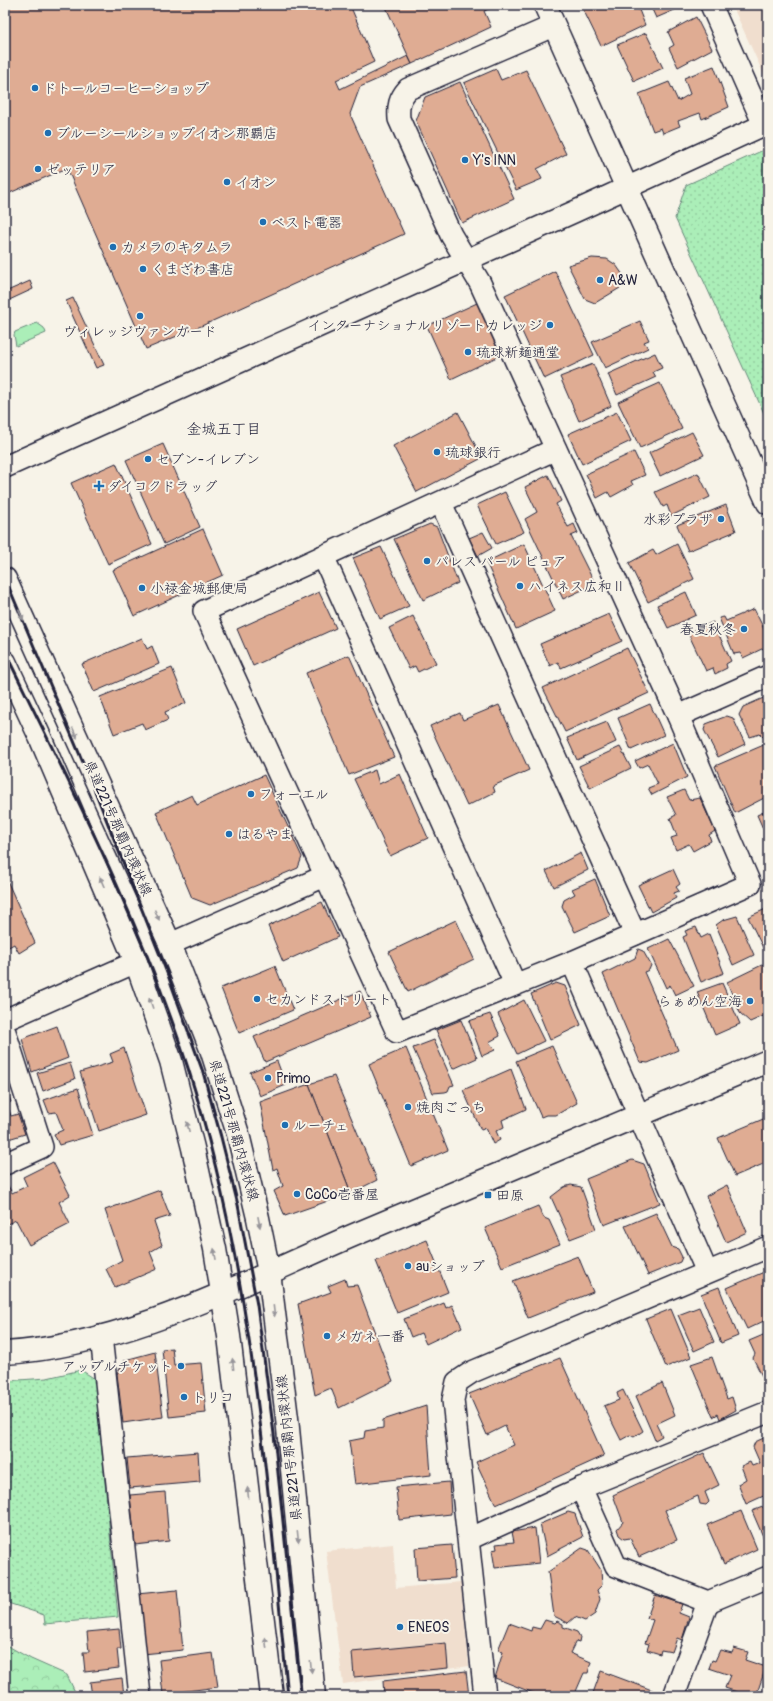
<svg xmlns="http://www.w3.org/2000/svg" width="773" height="1701" font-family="Pangolin,'Klee One',sans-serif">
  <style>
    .built { fill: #f0dece }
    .green { fill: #abeeb8; stroke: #66887a }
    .forest { fill: url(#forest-crowns); stroke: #66887a }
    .park { fill: url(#park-dots); stroke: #66887a }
    .building { fill: #dfac93; stroke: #22223b }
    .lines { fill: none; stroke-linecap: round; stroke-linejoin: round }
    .street-casing { stroke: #22223b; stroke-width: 24 }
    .secondary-casing { stroke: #22223b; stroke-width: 25 }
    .street { stroke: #f7f3e8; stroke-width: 21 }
    .secondary { stroke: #f7f3e8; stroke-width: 22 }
    .rail { stroke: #22223b; stroke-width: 3 }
    .oneway { fill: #97959a }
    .poi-dot { fill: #1f6fb2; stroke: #f7f3e8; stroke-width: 1.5 }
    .labels { text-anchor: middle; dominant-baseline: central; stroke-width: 4; stroke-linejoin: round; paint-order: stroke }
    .poi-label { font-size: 14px; fill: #22223b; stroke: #f7f3e8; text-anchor: start }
    .street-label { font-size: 14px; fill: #22223b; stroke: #f7f3e8 }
    .neighbourhood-label { font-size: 15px; fill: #22223b; stroke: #f7f3e8 }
  </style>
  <defs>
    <pattern id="forest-crowns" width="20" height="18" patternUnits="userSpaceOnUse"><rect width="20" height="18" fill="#abeeb8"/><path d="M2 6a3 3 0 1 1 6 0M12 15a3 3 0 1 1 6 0" fill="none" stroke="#93cc9f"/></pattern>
    <pattern id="park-dots" width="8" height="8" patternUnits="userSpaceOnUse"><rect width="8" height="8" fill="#abeeb8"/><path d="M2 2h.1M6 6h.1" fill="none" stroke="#93cc9f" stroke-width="1.8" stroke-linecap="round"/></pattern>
  </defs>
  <rect width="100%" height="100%" fill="#f7f3e8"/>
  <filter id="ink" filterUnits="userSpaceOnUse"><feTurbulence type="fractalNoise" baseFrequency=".025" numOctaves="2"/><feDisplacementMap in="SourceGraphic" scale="8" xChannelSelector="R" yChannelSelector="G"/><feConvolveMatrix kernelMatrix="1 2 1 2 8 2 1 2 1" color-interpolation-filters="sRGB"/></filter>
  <g filter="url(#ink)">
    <!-- built -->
    <g class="built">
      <polygon points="732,5 768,5 768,84"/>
      <polygon points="393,1544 396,1588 461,1582 469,1666 343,1684 326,1551"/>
    </g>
    <!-- green -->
    <polygon class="green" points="37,323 44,328 46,333 16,346 14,335 15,332"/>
    <!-- forest -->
    <polygon class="forest" points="8,1646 31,1659 67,1675 77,1696 5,1696 5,1652"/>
    <!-- park -->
    <g class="park">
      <polygon points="768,148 768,422 675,218 686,185"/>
      <polygon points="81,1370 95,1379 118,1617 45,1624 44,1615 5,1602 5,1557 11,1551 5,1543 5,1381 47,1378"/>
    </g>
    <!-- building -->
    <g class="building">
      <polygon points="5,5 350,5 374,62 336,80 340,89 408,56 412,64 360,87 350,114 404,234 206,324 146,349 67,168 5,195"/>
      <polygon points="385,5 498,5 484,11 491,27 412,64"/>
      <polygon points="581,5 637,5 645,25 601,46"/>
      <polygon points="650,5 686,5 656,18"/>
      <polygon points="696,17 712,49 678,67 669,48 674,45 668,32"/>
      <polygon points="646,33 663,68 634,81 617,45"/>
      <polygon points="714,66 729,107 702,119 700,113 678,121 680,126 663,133 661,128 653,131 639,94 669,82 678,101 690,94 684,78"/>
      <polygon points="496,69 501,80 526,70 566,154 537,169 542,179 516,190 464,83"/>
      <polygon points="460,82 514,199 462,223 416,121 425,97"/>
      <polygon points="592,258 607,259 616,265 623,275 625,285 595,303 585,299 568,265"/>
      <polygon points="555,271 594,355 544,379 505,295"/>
      <polygon points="30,281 33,289 5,302 5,292"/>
      <polygon points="73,298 104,365 96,368 66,301"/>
      <polygon points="477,303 501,355 451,379 427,326"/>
      <polygon points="640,321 649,340 644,342 648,348 605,368 592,342"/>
      <polygon points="655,353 662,368 653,372 656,377 617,395 608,374"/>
      <polygon points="593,364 611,406 579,421 560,377"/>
      <polygon points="660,383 682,429 640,448 618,402"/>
      <polygon points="458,412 482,458 417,492 393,446"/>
      <polygon points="617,412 631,441 582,464 568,434"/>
      <polygon points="692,432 704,455 660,476 649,453"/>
      <polygon points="163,444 200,527 164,544 126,460"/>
      <polygon points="634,452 645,475 631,481 633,485 611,497 608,492 597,498 586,474"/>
      <polygon points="116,463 152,544 108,564 71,483"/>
      <polygon points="698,473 710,497 671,516 667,505 663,507 655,492"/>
      <polygon points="548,475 561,501 556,504 568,527 574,524 578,533 571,536 595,584 563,599 525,519 537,512 525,487"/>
      <polygon points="505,492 524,532 496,544 477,505"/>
      <polygon points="726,505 736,531 688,551 677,525"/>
      <polygon points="430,524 437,527 458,583 423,600 394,539"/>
      <polygon points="203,529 223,575 134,616 113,570"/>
      <polygon points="483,532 492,548 478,556 469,538"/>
      <polygon points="524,544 555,611 516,629 486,562"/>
      <polygon points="677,544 694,579 648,602 629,563 653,550 656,555"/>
      <polygon points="381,547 409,606 380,619 353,558"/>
      <polygon points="319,592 336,628 253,666 237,629"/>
      <polygon points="686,592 696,615 668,628 657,605"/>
      <polygon points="754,609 768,637 768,646 743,658 740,653 734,654 719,618 724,617 726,621"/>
      <polygon points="609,614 622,641 561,668 558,662 550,666 540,644"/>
      <polygon points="413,616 436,663 418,672 415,666 409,669 389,628"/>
      <polygon points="713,622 731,661 726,664 727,668 715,674 713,668 706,671 688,633"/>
      <polygon points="142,638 147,649 152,646 159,664 94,692 82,664"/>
      <polygon points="627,648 649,693 565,732 543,688"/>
      <polygon points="349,655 394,757 349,775 306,673"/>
      <polygon points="172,668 186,703 165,712 168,720 145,730 142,723 114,734 100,697"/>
      <polygon points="768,696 768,735 763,737 760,734 750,737 739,715 743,707"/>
      <polygon points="650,704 664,735 631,750 618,718"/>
      <polygon points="499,705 529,770 493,786 495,792 467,806 430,726 460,713 463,720"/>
      <polygon points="727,716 733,718 745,744 718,757 704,730 706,724"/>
      <polygon points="607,722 616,742 577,760 567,738"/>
      <polygon points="673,743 687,777 652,795 648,788 658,784 648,764 639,768 635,761"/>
      <polygon points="766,744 768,749 768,796 735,813 715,766"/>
      <polygon points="620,747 631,768 590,788 579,766"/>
      <polygon points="375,770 379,784 400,774 428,838 390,856 354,779"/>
      <polygon points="264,775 302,857 298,868 210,905 192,898 156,812 192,795 197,805"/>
      <polygon points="684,790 689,800 700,798 715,831 709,835 711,841 693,851 689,844 676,850 671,838 677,836 670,818 676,815 667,797"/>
      <polygon points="768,810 768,840 757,815"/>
      <polygon points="581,853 588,870 554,887 546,871"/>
      <polygon points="673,869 680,884 676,887 679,891 674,893 676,898 651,912 638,885"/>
      <polygon points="5,876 35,943 19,953 14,944 5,949"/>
      <polygon points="595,879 610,916 575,932 562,906 564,900 575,894 572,889"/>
      <polygon points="322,902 338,937 283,962 268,926"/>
      <polygon points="768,908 768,955 767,956 748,917"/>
      <polygon points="737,916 754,955 733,965 716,925 723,920"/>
      <polygon points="456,920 474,959 408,992 389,952"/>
      <polygon points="696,927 701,938 709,934 724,973 701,982 683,937 687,935 685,931"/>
      <polygon points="669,939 694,986 675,995 670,985 666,988 648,949"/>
      <polygon points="638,949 643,951 651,965 649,970 644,972 678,1050 648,1063 640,1062 603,974 635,958"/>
      <polygon points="768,962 768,1014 750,1022 740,1013 727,982"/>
      <polygon points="275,966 293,1010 239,1033 221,988"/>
      <polygon points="556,983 565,986 581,1025 550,1040 531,994"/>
      <polygon points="722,983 740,1024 715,1035 697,992"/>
      <polygon points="360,991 371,1017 265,1062 254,1037"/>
      <polygon points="524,1000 544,1041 517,1054 498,1014"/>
      <polygon points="490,1014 500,1036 489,1042 495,1050 482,1056 469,1021"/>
      <polygon points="461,1020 477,1058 453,1069 436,1030"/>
      <polygon points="57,1026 68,1058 32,1072 22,1039"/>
      <polygon points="434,1040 454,1085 450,1086 448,1091 445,1092 433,1093 413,1048"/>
      <polygon points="552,1046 577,1103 556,1115 546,1115 541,1117 516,1061"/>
      <polygon points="124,1048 146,1115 99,1131 80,1072 113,1062 110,1054"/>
      <polygon points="406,1048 448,1150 411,1166 369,1064"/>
      <polygon points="277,1061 286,1085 260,1096 250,1072"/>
      <polygon points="70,1063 75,1079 43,1091 37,1073"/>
      <polygon points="511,1069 526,1109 502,1120 504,1127 496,1131 500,1140 493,1144 486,1128 481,1130 463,1090"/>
      <polygon points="334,1076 377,1180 351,1193 309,1084"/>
      <polygon points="309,1084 351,1193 285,1216 274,1191 283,1186 277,1168 273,1170 260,1102"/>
      <polygon points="5,1085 11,1102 5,1104"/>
      <polygon points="78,1088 93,1135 59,1145 54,1134 63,1130 56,1112 49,1113 44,1100"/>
      <polygon points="9,1110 11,1116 18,1114 25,1134 5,1140 5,1112"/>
      <polygon points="768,1117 768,1162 735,1176 718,1138"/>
      <polygon points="632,1160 644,1164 660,1203 604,1225 586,1179"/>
      <polygon points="53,1162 70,1195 59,1202 70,1224 29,1245 16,1220 5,1225 5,1185 7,1184 12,1193 27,1186 23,1177"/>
      <polygon points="571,1185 581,1187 596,1229 570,1239 551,1197 564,1187"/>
      <polygon points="727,1185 747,1232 726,1242 706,1196"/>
      <polygon points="160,1190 170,1216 154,1221 162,1245 150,1252 157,1269 115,1287 106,1269 122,1260 105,1210"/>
      <polygon points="538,1206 544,1218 549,1220 560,1244 502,1267 485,1228"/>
      <polygon points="656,1213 672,1247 678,1249 682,1257 680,1262 648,1275 625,1226"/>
      <polygon points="427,1240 448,1292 397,1313 376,1261"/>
      <polygon points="578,1256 593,1292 528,1318 513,1281"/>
      <polygon points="764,1272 768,1281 768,1319 747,1329 727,1288"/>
      <polygon points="345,1279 347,1286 357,1285 393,1381 339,1408 331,1388 315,1395 298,1304 331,1292 328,1286"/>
      <polygon points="719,1287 738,1336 721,1343 701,1294"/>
      <polygon points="444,1303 446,1308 452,1305 462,1327 426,1344 421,1333 411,1337 404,1319"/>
      <polygon points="699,1307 714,1342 694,1351 678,1315"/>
      <polygon points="671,1309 691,1357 666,1367 646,1319"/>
      <polygon points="768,1333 768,1378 764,1380 753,1358 755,1354 749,1341"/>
      <polygon points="172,1348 174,1365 201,1363 206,1413 169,1417 162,1349"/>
      <polygon points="155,1352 163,1417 123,1423 117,1374 125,1360"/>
      <polygon points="712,1357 727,1399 732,1397 736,1410 720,1419 718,1414 713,1417 691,1364"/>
      <polygon points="560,1358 604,1456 496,1505 476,1462 514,1445 505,1426 487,1435 469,1394"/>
      <polygon points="662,1383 675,1415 656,1424 662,1436 655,1440 636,1396"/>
      <polygon points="623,1390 643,1431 634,1437 630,1435 621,1440 604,1406 619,1400 617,1393"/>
      <polygon points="426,1406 431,1475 355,1484 349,1441 364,1438 365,1431 383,1428 383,1420"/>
      <polygon points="768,1436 768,1494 746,1504 738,1484 746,1479 741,1466 750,1462 752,1466 760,1463 753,1447 755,1442"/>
      <polygon points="198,1452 200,1482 130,1488 127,1458"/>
      <polygon points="704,1453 719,1485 705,1492 709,1502 706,1505 700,1504 698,1496 665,1510 677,1540 639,1557 630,1538 624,1539 619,1535 617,1529 623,1522 613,1495"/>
      <polygon points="449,1482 451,1514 399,1520 396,1487"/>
      <polygon points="165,1492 169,1541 135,1545 130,1495"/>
      <polygon points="768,1505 768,1563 763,1552 768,1548 752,1511"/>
      <polygon points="741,1511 757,1549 724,1564 707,1525"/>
      <polygon points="568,1512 575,1514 583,1537 547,1556 540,1524"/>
      <polygon points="535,1528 539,1563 495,1568 492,1550 497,1549 496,1544 514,1542 512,1532"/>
      <polygon points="452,1545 455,1578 417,1581 415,1548"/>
      <polygon points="582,1548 588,1550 601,1570 602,1585 597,1590 600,1599 595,1614 585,1621 575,1617 568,1623 554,1616 548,1572"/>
      <polygon points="177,1590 183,1650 143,1654 137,1594"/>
      <polygon points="655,1595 682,1604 679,1613 689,1617 682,1640 677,1638 672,1652 661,1650 660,1654 647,1650 649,1644 645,1643 653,1620 647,1618"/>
      <polygon points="545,1620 555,1623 557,1621 563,1624 563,1627 577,1632 580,1637 579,1642 576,1641 570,1653 591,1662 588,1673 584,1673 574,1696 541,1696 495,1678 503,1652 498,1650 509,1623 531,1631 532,1627 540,1629"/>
      <polygon points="119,1629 121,1649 117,1649 119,1668 85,1672 83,1652 89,1652 87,1632"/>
      <polygon points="446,1643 448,1668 354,1677 352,1652"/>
      <polygon points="734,1648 748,1652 745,1660 766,1667 756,1696 749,1696 725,1688 730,1675 709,1668 712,1660 715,1661 720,1650 732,1653"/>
      <polygon points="213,1653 218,1687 163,1694 159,1660"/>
      <polygon points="466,1671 469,1696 384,1696 383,1681"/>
      <polygon points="601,1671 660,1693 659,1696 592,1696"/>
      <polygon points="122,1678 124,1696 92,1696 90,1682"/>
    </g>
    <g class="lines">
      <defs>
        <g id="street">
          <polyline points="711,5 764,125"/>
          <path d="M553,26L408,89C399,99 398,106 399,119L451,235L480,283L678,716L750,884L572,962L397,1032L204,611L556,449"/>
          <polyline points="5,467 576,211 768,123"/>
          <polyline points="441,503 635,934"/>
          <polyline points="323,556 515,984"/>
          <polyline points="678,716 768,676"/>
          <polyline points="170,944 325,876"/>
          <polyline points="572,962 707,1272"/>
          <polyline points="5,1020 136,962"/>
          <polyline points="5,1032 42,1147 5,1164"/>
          <polyline points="101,1336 140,1696"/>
          <polyline points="581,1488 616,1566 708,1602 768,1577"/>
          <polyline points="469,1539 581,1488 768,1412"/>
          <polyline points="485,1696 453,1400 457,1382 472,1372 768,1247"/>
          <polyline points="674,1696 708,1602"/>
        </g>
        <g id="secondary">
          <polyline points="545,5 768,503"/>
          <polyline points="5,579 170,944 211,1049 238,1134 258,1218 269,1272 287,1418 314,1696"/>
          <polyline points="5,662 40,737 136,962 171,1061 193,1148 215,1249 229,1336 272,1696"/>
          <path d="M5,1353C129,1345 242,1283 354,1235C492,1176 630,1118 768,1061"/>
        </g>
      </defs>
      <!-- street casing -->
      <use href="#street" class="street-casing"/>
      <!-- secondary casing -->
      <use href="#secondary" class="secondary-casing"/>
      <!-- street -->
      <use href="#street" class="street"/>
      <!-- secondary -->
      <use href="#secondary" class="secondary"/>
      <!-- rail -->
      <g class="rail">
        <polyline points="5,578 93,786 169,978 203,1072 221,1137 238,1205 257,1305 274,1434 301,1696"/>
        <path d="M5,652C72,788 142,924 188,1068C253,1271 267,1485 288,1696"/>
      </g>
    </g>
    <!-- one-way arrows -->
    <defs><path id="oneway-solid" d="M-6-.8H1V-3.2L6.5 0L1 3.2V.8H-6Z"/></defs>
    <g class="oneway">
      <use href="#oneway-solid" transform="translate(21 615) rotate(65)"/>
      <use href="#oneway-solid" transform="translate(75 733) rotate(66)"/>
      <use href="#oneway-solid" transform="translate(102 882) rotate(-113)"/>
      <use href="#oneway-solid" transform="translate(157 915) rotate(66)"/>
      <use href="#oneway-solid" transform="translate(151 1003) rotate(-109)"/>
      <use href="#oneway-solid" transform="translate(188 1127) rotate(-104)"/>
      <use href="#oneway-solid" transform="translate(259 1222) rotate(79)"/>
      <use href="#oneway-solid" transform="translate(215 1254) rotate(-100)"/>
      <use href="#oneway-solid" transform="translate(274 1311) rotate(83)"/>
      <use href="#oneway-solid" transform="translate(233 1364) rotate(-97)"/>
      <use href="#oneway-solid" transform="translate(248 1493) rotate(-96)"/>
      <use href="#oneway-solid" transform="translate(298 1537) rotate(84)"/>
      <use href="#oneway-solid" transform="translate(266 1643) rotate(-97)"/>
      <use href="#oneway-solid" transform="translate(311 1667) rotate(84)"/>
    </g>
  </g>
  <!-- markers -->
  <g class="poi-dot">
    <circle cx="35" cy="88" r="4"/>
    <circle cx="48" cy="133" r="4"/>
    <circle cx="465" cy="160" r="4"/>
    <circle cx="38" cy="169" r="4"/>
    <circle cx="227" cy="182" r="4"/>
    <circle cx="263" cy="222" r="4"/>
    <circle cx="113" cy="247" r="4"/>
    <circle cx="143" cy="269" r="4"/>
    <circle cx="600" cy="280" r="4"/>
    <circle cx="140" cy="316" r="4"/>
    <circle cx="550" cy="325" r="4"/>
    <circle cx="468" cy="352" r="4"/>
    <circle cx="437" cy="452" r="4"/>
    <circle cx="148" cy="459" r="4"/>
    <path d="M97 480h4v4h4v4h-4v4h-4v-4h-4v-4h4z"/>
    <circle cx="721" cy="519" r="4"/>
    <circle cx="427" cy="561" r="4"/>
    <circle cx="520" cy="586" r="4"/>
    <circle cx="142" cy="588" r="4"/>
    <circle cx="744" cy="629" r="4"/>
    <circle cx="251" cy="794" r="4"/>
    <circle cx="229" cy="834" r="4"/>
    <circle cx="257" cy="999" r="4"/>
    <circle cx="750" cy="1001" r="4"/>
    <circle cx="268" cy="1078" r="4"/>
    <circle cx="408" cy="1107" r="4"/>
    <circle cx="285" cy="1125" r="4"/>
    <circle cx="297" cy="1194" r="4"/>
    <rect x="484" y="1191" width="8" height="8" rx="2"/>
    <circle cx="408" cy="1266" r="4"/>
    <circle cx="327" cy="1336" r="4"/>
    <circle cx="181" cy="1366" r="4"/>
    <circle cx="184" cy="1397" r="4"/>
    <circle cx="400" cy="1627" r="4"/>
  </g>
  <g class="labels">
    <!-- poi labels -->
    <g class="poi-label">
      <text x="43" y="88">ドトールコーヒーショップ</text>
      <text x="56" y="133">ブルーシールショップイオン那覇店</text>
      <text x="473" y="160">Y's INN</text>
      <text x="46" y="169">ゼッテリア</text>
      <text x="235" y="182">イオン</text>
      <text x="271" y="222">ベスト電器</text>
      <text x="121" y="247">カメラのキタムラ</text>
      <text x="151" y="269">くまざわ書店</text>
      <text x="608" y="280">A&amp;W</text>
      <text x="542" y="325" text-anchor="end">インターナショナルリゾートカレッジ</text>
      <text x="140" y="331" text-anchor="middle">ヴィレッジヴァンガード</text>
      <text x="476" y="352">琉球新麺通堂</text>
      <text x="445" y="452">琉球銀行</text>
      <text x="156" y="459">セブン-イレブン</text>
      <text x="107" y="486">ダイコクドラッグ</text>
      <text x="713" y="519" text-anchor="end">水彩プラザ</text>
      <text x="435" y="561">パレス パール ピュア</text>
      <text x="528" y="586">ハイネス広和Ⅱ</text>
      <text x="150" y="588">小禄金城郵便局</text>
      <text x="736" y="629" text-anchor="end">春夏秋冬</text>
      <text x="259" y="794">フォーエル</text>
      <text x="237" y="834">はるやま</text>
      <text x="265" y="999">セカンドストリート</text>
      <text x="742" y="1001" text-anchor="end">らぁめん空海</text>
      <text x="276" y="1078">Primo</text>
      <text x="416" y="1107">焼肉ごっち</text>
      <text x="293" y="1125">ルーチェ</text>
      <text x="305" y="1194">CoCo壱番屋</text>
      <text x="496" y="1195">田原</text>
      <text x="416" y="1266">auショップ</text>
      <text x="335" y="1336">メガネ一番</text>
      <text x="173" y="1366" text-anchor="end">アップルチケット</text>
      <text x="192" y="1397">トリコ</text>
      <text x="408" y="1627">ENEOS</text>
    </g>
    <!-- street labels -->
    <g class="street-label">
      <text transform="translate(118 828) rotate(66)">県道221号那覇内環状線</text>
      <text transform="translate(234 1130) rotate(74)">県道221号那覇内環状線</text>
      <text transform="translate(289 1448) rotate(-96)">県道221号那覇内環状線</text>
    </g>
    <!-- neighbourhood labels -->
    <g class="neighbourhood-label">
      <text x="224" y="429">金城五丁目</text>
    </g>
  </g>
  <!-- margin -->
  <rect width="773" height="1701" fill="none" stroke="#f7f3e8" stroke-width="20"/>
  <rect x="10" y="10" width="753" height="1681" fill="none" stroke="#22223b" stroke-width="1.5" filter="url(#ink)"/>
</svg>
